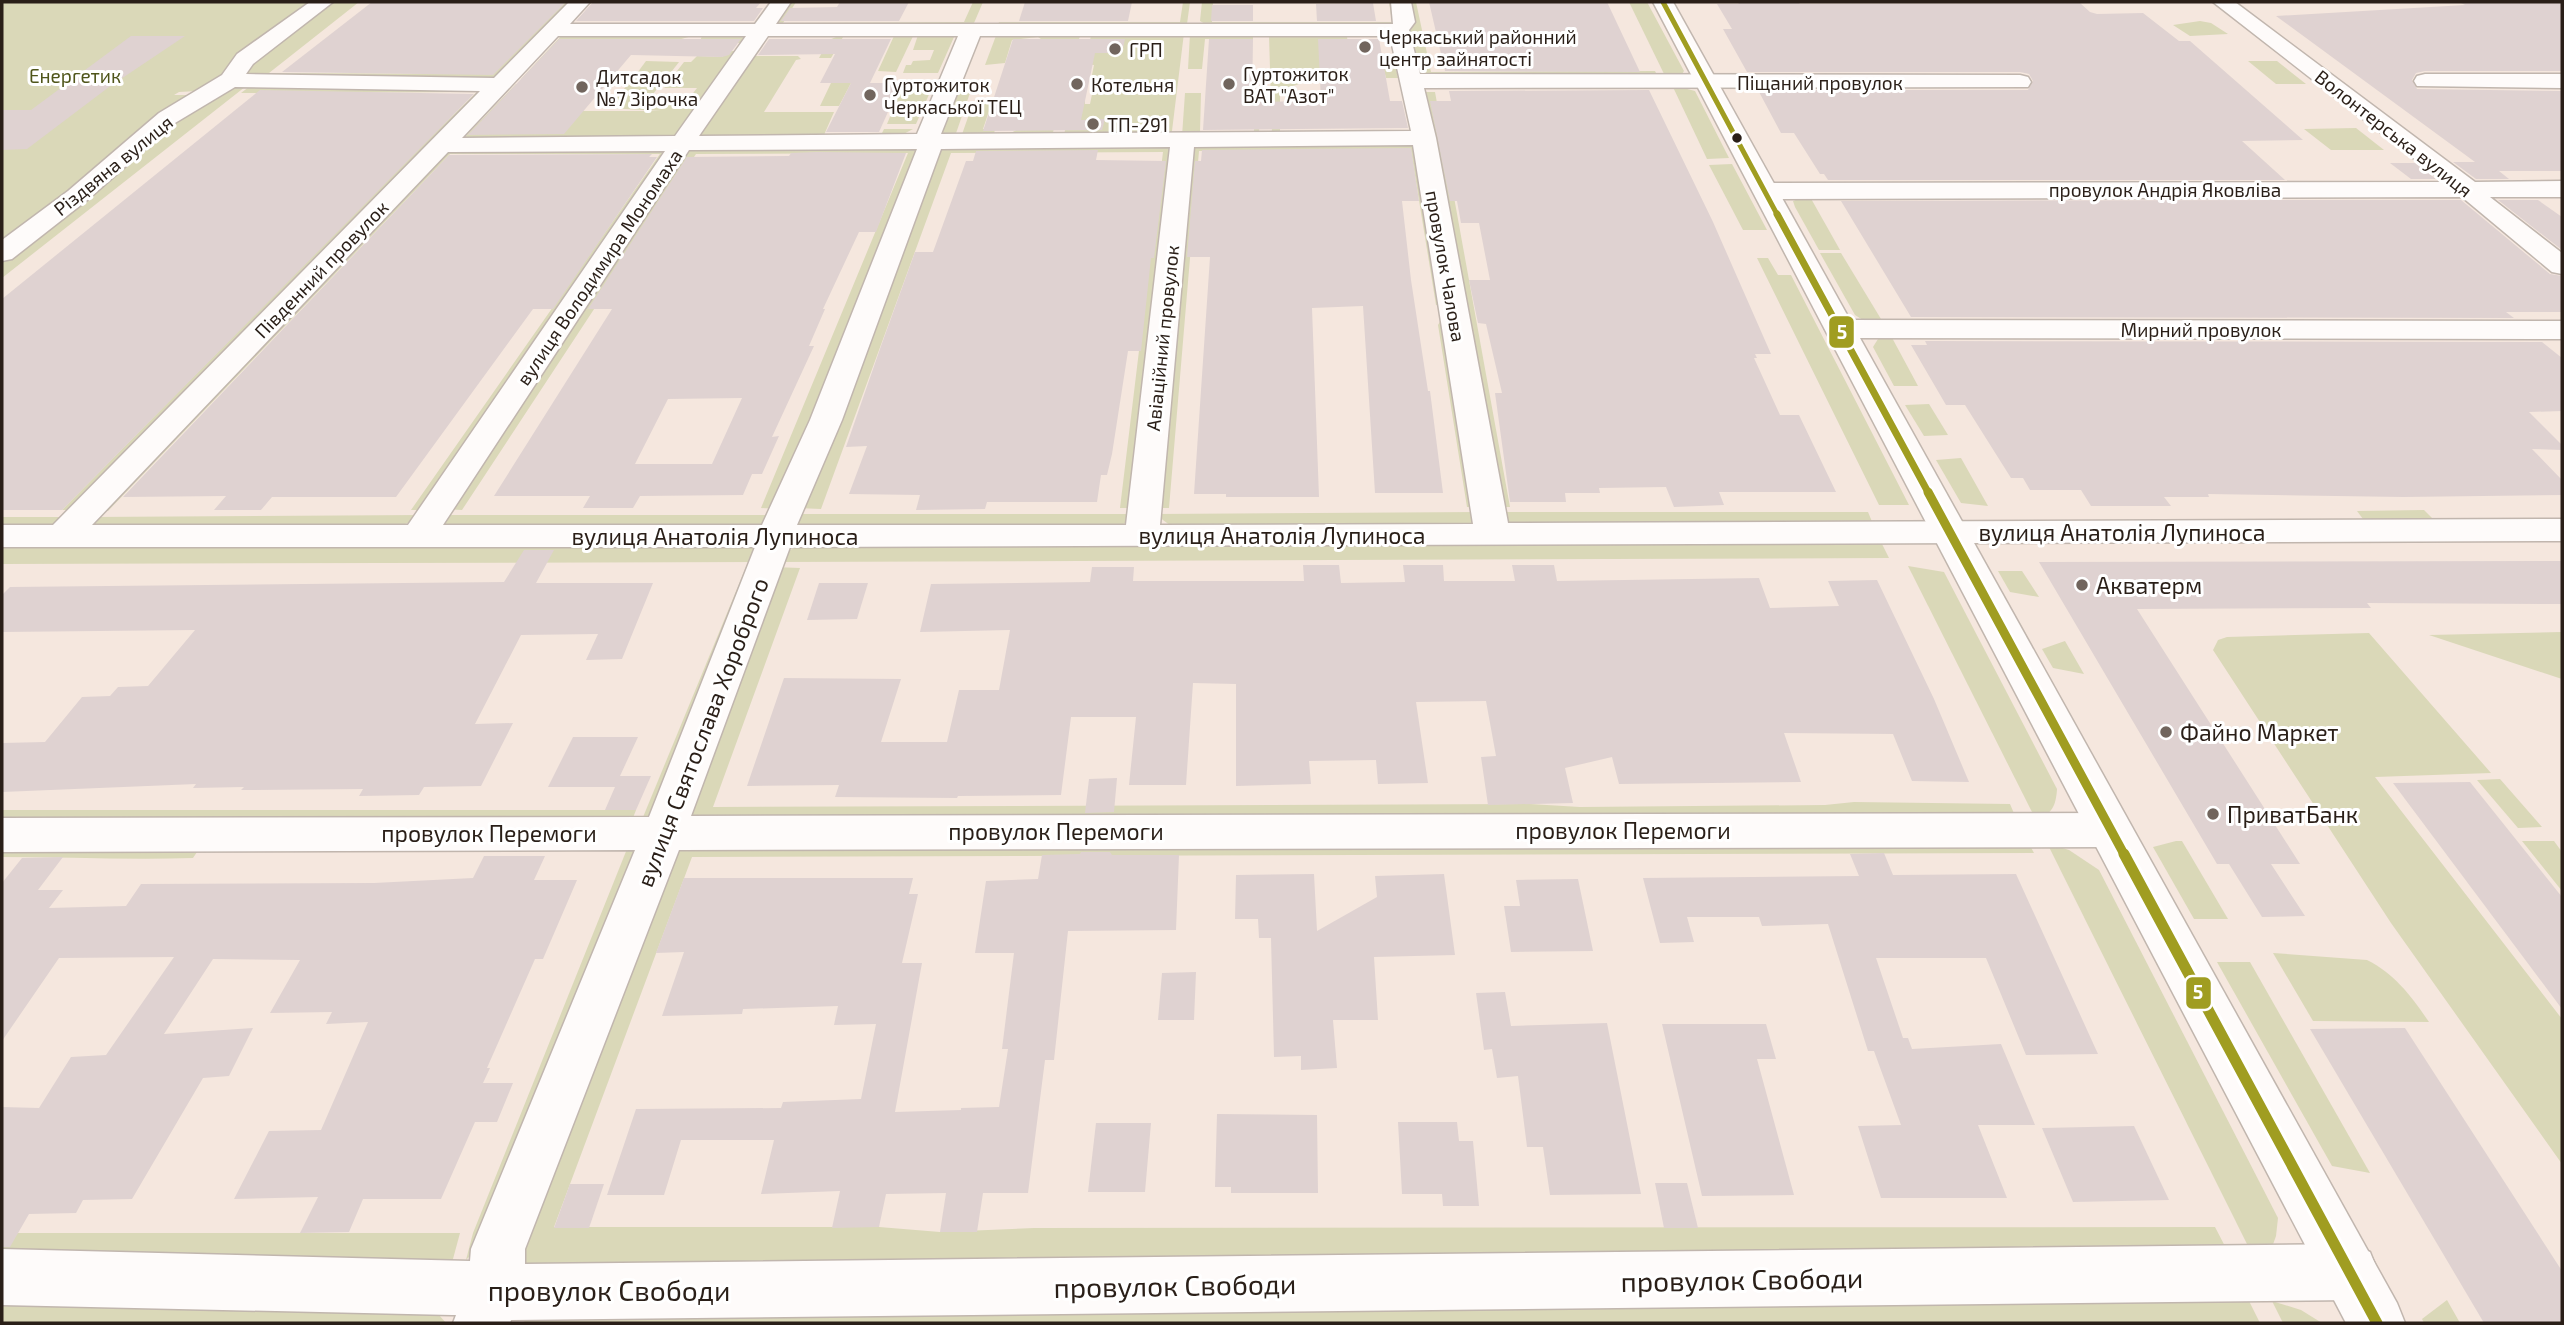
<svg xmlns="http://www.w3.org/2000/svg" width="2564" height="1325" font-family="'Exo 2',sans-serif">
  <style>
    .green { fill: #dad8b8 }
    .building { fill: #dfd2d1; fill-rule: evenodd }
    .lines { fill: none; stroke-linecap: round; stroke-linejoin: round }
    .minor-casing { stroke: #c1b6ae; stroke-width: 3 }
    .major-casing { stroke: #c1b6ae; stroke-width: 3 }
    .minor { fill: #fefbfa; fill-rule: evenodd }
    .major { fill: #fefbfa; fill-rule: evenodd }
    .bus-1-far3-casing { stroke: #fff; stroke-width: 9 }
    .bus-1-far2-casing { stroke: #fff; stroke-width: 11 }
    .bus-1-far1-casing { stroke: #fff; stroke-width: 14 }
    .bus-1-casing { stroke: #fff; stroke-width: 17 }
    .bus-1-far3 { stroke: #a09d21; stroke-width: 5 }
    .bus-1-far2 { stroke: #a09d21; stroke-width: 7 }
    .bus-1-far1 { stroke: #a09d21; stroke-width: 9 }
    .bus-1 { stroke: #a09d21; stroke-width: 11 }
    .poi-dot { fill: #71655d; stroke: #fff; stroke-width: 2.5 }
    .bus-dot { fill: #2a1f18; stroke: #fff; stroke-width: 2.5 }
    .labels { text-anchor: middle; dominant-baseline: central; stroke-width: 6; stroke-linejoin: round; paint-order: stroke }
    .far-poi-label { font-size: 19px; fill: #2a1f18; stroke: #fff; text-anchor: start }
    .far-park-label { font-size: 19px; fill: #4f551a; stroke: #fff }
    .far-street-label { font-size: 19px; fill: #2a1f18; stroke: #fff }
    .street-label { font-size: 23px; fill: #2a1f18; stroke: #fff }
    .poi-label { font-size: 23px; fill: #2a1f18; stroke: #fff; text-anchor: start }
    .near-street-label { font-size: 28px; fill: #2a1f18; stroke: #fff }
    .line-badge { stroke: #fff; stroke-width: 2.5 }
    .badge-label { font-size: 19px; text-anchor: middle; font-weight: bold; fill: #fff }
  </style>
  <rect width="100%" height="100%" fill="#f5e7de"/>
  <!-- green -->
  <g class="green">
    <polygon points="2,2 318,2 226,76 197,91 179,92 174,95 192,95 2,248"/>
    <polygon points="330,2 359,2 269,73 493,74 562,2 574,2 548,31 496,78 488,80 242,76 244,65"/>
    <polygon points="787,2 796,2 783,23 964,22 973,2 983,2 974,23 970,25 771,25"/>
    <polygon points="1183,2 1190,2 1187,24 1184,25 997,27 999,22 1180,22"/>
    <polygon points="1202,2 1213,2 1212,22 1392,22 1389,2 1394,2 1397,23 1393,26 1207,25 1200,21"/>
    <polygon points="1407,2 1416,2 1431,72 1655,71 1658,77 1420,74 1407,27 1411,22"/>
    <polygon points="1629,2 1647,2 1684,71 1682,74 1666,78"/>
    <polygon points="2200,21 2211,23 2228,34 2190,36 2173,25"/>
    <polygon points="749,32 680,139 463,139 516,84 527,84 527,111 661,111 608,108 629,83 662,82 648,101 687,101 697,88 664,88 669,83 681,82 682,80 670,80 684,62 691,62 697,56 722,57 728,51 734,51 740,43 700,41 702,36 692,36 546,77 521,79 564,33"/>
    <polygon points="915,32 896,72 878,71 894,36 843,37 831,58 819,58 829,40 843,34"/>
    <polygon points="919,32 954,37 938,73 903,73 906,65 911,65 913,61 930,60 934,50 913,50"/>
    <polygon points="997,33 1077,35 1080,36 1072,60 1038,37 1012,40 1005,63 985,65"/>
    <polygon points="1184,33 1171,139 1063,140 1071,101 1085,101 1085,104 1090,104 1094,85 1090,85 1094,65 1084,64 1091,36"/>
    <polygon points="1253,33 1253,39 1205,39 1202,69 1188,69 1190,34"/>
    <path d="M1273,34L1383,35L1390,39H1383L1382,36H1347L1349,59H1394L1398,78H1386L1384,70H1320V79C1308,79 1295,87 1280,89V134H1272L1269,36Z"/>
    <polygon points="750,56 798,56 801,59 796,60 764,112 834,112 824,135 881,135 884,129 913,129 898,137 693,140"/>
    <polygon points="646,61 679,62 665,80 632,80"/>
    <polygon points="2248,61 2277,61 2306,84 2276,84"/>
    <polygon points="250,83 2,278 2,259 85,195 151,136 219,89"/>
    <polygon points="254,83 485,89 76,510 62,510 424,143 477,92 241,93"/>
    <polygon points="831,83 851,83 839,106 820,106"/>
    <polygon points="904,83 934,83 916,124 887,124"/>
    <polygon points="1672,85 1695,91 1729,158 1707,159"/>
    <polygon points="958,90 971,90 954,139 942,132"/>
    <polygon points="1424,92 1435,92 1510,507 1498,507 1444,178 1436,164"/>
    <polygon points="1185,93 1201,93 1200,132 1254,131 1255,105 1260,105 1259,135 1182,136"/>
    <polygon points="992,102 983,129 995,130 994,133 1011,133 1060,105 1051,140 960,140 973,103"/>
    <polygon points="2356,128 2384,150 2331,150 2304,129"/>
    <polygon points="1415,145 1479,507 1467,507 1438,325 1444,315 1441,306 1436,305 1411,151 1199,151 1169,508 1155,508 1192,148 1198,146"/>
    <polygon points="1169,147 1174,151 1136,508 1120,508 1163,152 951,153 821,509 798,508 938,150 943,148"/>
    <polygon points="695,148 913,149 919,153 778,509 761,508 908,153 696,154 462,510 443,509 686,151"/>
    <polygon points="450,150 668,150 426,510 411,510 660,154 450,154 108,511 94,511 434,156"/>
    <polygon points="1732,164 1767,230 1743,230 1709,165"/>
    <polygon points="1809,195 1840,250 1819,250 1795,207 1793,201"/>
    <polygon points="1820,253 1841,253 1884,324 1866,322 1855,315"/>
    <polygon points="1757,258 1768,258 1778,275 1791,275 1909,505 1879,505"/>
    <polygon points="1890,334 1918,386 1894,386 1873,347 1878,339"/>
    <polygon points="1929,404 1948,435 1924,436 1905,405"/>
    <polygon points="1961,458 1988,506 1961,503 1936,460"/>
    <polygon points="2424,510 2435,521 2366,523 2357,511"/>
    <polygon points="1479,512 1476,526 1171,526 1155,514"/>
    <polygon points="1500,512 1868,512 1873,524 1513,525 1502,521"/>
    <polygon points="794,514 1132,514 1128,522 1118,526 801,527 793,522"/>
    <polygon points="421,515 414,521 399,526 87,528 90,517"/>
    <polygon points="441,515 774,515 763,526 442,526"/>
    <polygon points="2,517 68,517 48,528 2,528"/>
    <polygon points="383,544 749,545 759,553 760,562 2,564 2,547"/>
    <polygon points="1882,544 1889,558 777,562 786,552 799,546"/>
    <path d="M1908,566L1944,572L2057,789C2056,805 2052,816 2035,818Z"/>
    <polygon points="746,567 759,567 659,820 641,822"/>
    <polygon points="774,567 800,568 713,807 1530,804 1580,807 1825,805 1854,802 2010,804 2016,818 693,816 688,807"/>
    <polygon points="1998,571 2022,571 2039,597 2010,592"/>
    <polygon points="2562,632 2562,679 2429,635"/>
    <polygon points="2369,633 2491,773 2375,777 2562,1019 2562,1164 2391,923 2213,650 2218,640 2227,637"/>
    <polygon points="2065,641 2084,674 2053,668 2042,649"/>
    <polygon points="2500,779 2542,827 2518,828 2477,780"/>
    <polygon points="2,810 636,810 631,823 2,827"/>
    <polygon points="631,839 640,842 490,1235 466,1260 473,1233"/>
    <path d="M623,840L619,850L197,852L193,858C129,860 66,857 2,857V843Z"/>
    <polygon points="2176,841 2182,841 2228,919 2194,919 2153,847"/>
    <polygon points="2522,841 2554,841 2562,852 2562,891"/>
    <polygon points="2028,842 2034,853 692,857 554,1227 879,1227 940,1232 1034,1228 2215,1227 2228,1252 555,1274 520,1263 675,847"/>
    <polygon points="2047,843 2069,850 2099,870 2278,1218 2276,1236 2271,1250 2252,1254"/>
    <path d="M2273,953L2367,960C2395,974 2411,996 2429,1022L2313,1021Z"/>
    <polygon points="2217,962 2250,962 2370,1173 2332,1166"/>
    <polygon points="2,1233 460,1233 450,1270 2,1267"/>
    <polygon points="384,1296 439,1315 446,1323 2,1323 2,1298"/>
    <polygon points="2247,1297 2260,1323 521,1323 561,1304"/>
    <polygon points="2447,1300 2460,1323 2424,1323 2422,1319"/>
    <polygon points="2272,1301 2301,1310 2322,1323 2283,1323"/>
  </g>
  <!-- building -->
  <g class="building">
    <polygon points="372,2 566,2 493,75 282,72"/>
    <polygon points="593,2 761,2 756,8 763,8 754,21 576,21"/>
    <polygon points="840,2 909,2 899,21 781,21 790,8 837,7"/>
    <polygon points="1025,2 1132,2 1128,21 1019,21"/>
    <polygon points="1429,2 1607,2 1640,72 1445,71"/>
    <polygon points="1737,2 1798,2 1800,4 2080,3 2090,12 2097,14 2143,13 2179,41 2190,41 2303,140 2242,141 2285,180 1828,180 1824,174 1820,174 1794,133 1781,133 1758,90 2028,90 2033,81 2029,74 2020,72 1747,72 1723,29 1732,29 1717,4 1739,4"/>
    <polygon points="2459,2 2562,2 2562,71 2425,71 2416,73 2412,80 2417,89 2562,91 2562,171 2499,171 2509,179 2476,179 2453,162 2475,162 2276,16 2465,5"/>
    <polygon points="1373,3 1376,21 1317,21 1316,4"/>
    <polygon points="1212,5 1253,5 1253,21 1211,21"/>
    <polygon points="131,36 185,36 109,87 27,149 2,150 2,110 31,110"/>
    <polygon points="559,39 741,39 729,55 722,57 631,55 564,134 468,135"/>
    <polygon points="769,39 891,39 870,83 820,83 835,54 758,55"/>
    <polygon points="1013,39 1125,39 1122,53 1095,53 1081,120 1105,119 1102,130 983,131"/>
    <polygon points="1209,39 1253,39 1252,102 1321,101 1318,39 1379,39 1390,101 1402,101 1408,128 1203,130"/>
    <polygon points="851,83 901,83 879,132 826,132"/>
    <polygon points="260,90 474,94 62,510 2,510 2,299"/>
    <polygon points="1649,90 1713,222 1771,354 1755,354 1757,358 1754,358 1780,415 1799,415 1836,492 1719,492 1724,505 1674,507 1666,487 1599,488 1600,493 1565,493 1566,502 1510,502 1495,393 1502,393 1486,324 1478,323 1469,280 1490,280 1479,223 1461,223 1457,201 1450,201 1430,101 1451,101 1449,91"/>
    <polygon points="1411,148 1419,201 1402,201 1411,280 1428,391 1430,391 1443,493 1375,493 1363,306 1312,308 1319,497 1226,497 1226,494 1194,494 1210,257 1187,257 1195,161 1201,161 1202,150"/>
    <polygon points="1098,150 1096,160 1166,161 1154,258 1151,258 1141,351 1128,351 1112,454 1107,475 1101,475 1097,502 987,502 985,509 916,510 920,495 849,494 867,446 846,447 881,346 915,252 933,252 966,161 973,161 976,151"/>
    <path d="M816,152L906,153L876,232H859L823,309H825L809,346H814L772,437L779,436L762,474H752L743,495L640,496L633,508H583L590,496H494L612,309H588L687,157L789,156L791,153ZM742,398L712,464H635L668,399Z"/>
    <polygon points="652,154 649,157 657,157 553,309 533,309 396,497 272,497 261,510 214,510 226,496 123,497 449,155"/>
    <polygon points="2390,163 2415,163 2436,179 2411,179"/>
    <polygon points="2307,200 2461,200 2550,274 2562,276 2562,312 2506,312 2514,318 1911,317 1841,201"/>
    <polygon points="2498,200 2538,200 2562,217 2562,250"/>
    <polygon points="1925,341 2542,342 2562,358 2562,411 2529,412 2562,445 2562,450 2532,449 2562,480 2562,495 2403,497 2208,494 2209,497 2164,497 2171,506 2091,506 2081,490 2030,490 2023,478 2011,478 1965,405 1946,405 1911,345 1927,345"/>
    <polygon points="524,550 554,550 536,583 653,583 622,659 586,660 598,634 521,635 475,724 513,723 481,786 424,787 419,795 359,796 363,789 241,790 244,787 193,788 196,784 2,792 2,743 45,742 82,697 110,696 118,687 148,686 195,630 2,632 2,595 10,587 504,582"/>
    <polygon points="2562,561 2562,604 2367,603 2371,608 2137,609 2300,864 2271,864 2305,916 2262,917 2229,864 2217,864 2039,562"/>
    <polygon points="1303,565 1339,565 1341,583 1405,582 1403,565 1443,565 1444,581 1515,581 1512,565 1554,565 1557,581 1759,578 1770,608 1839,606 1828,581 1877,580 1934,699 1969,782 1912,781 1893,734 1784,733 1801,782 1619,784 1612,757 1565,768 1573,803 1488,805 1481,757 1496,756 1486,701 1416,702 1428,783 1378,784 1376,760 1309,761 1311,784 1236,786 1236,684 1193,683 1186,785 1129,785 1136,717 1071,717 1061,795 958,796 957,798 835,797 839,785 747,786 784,678 901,679 881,742 947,742 959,690 999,690 1010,630 920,632 931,584 1090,582 1092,567 1134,567 1133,581 1304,581"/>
    <polygon points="819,583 868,583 857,619 807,620"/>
    <polygon points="573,737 638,737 620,776 651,776 636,810 605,810 615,787 548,787"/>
    <polygon points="1117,778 1114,812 1085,813 1089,779"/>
    <polygon points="2470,782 2562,897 2562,1009 2393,783"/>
    <polygon points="1081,852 1110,852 1112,855 1179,855 1176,930 1068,931 1054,1060 1045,1060 1028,1193 983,1193 977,1232 940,1232 946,1193 886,1194 879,1227 832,1228 840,1191 761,1194 774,1140 681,1140 664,1195 607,1195 636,1109 781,1108 783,1102 861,1099 876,1024 834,1025 838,1006 743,1009 742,1014 662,1016 684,952 656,953 684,878 913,878 909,894 918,894 902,963 922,963 895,1112 961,1110 961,1108 999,1107 1008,1049 1002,1049 1014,953 975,953 986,881 1038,879 1042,855 1080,854"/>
    <polygon points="1884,853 1893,875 2016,874 2098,1054 2026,1055 1986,958 1876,958 1903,1038 1908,1038 1912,1049 2001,1044 2035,1125 1978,1125 2007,1198 1881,1198 1858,1126 1901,1125 1874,1051 1868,1051 1828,924 1762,926 1759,917 1687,917 1694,942 1660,943 1643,878 1859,876 1850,854"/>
    <polygon points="484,856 545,856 534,880 577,880 543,959 535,959 487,1068 490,1068 483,1083 513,1083 497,1122 475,1122 441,1199 363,1199 349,1232 300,1233 318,1197 234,1199 269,1131 321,1130 368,1022 326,1024 332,1012 270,1013 300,960 213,959 164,1034 253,1028 229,1076 203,1078 132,1199 83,1200 76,1213 29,1214 10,1247 2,1247 2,1107 39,1108 71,1057 106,1055 174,957 59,958 2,1041 2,883 22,858 63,857 38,890 63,890 49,908 126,906 141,884 374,883 473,878"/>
    <polygon points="1314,874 1317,931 1377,897 1375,876 1444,874 1455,955 1374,957 1378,1020 1333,1020 1337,1068 1301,1070 1301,1056 1274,1057 1271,938 1259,938 1258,919 1235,919 1236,875"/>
    <polygon points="1578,879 1593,951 1511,952 1504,906 1520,906 1516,880"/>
    <polygon points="1196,972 1194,1020 1158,1020 1162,973"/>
    <polygon points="1505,992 1511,1026 1607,1023 1641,1194 1550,1195 1543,1147 1527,1147 1518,1076 1497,1078 1492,1049 1484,1050 1476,993"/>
    <polygon points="1662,1024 1766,1024 1776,1059 1757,1059 1794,1195 1702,1196"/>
    <polygon points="2405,1028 2562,1271 2562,1323 2484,1323 2310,1029"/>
    <polygon points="1217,1114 1317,1115 1318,1193 1231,1193 1231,1187 1215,1187"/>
    <polygon points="1398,1122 1457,1122 1459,1141 1473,1141 1479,1206 1443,1206 1442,1194 1402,1194"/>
    <polygon points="1096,1123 1151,1123 1145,1192 1088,1192"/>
    <polygon points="2134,1126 2169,1200 2073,1202 2042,1128"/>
    <polygon points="1655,1183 1687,1183 1698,1228 1664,1228"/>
    <polygon points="570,1184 604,1184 589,1228 554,1228"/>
  </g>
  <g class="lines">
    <defs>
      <g id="minor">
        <path d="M310,2H333L253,64L246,74L494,78L569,2H590L570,24H755L771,2H791L776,24H1393L1391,2H1411L1415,22L1409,30L1420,74L2020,75L2028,77L2031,82L2028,87L1424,88L1436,138L1508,523L2562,519V541L790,547L691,816L2110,813L2125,818L2132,830L2125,842L2110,847L679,850L525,1249V1264L2350,1244L2370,1252L2378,1272L2370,1292L2350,1300L511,1320L510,1323H453L456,1315H452L2,1305V1249L470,1261L471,1249L635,850L2,852V818L649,817L755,547H2V525H53L480,91L235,87L175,123L86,201L12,259L2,261V240L68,191L159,113L222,75L237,54ZM558,36H746L675,136L462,138ZM768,36H958L917,134L699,136ZM980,36H1390L1411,131L941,134ZM1413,145L1473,524L1160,525L1194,147ZM1170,147L1126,525H797L842,420L941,149ZM917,149L810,420L762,525H443L689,150ZM665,151L408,525H92L448,152Z"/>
        <polygon points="2213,2 2235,2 2475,182 2562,181 2562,197 2490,197 2562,253 2562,274 2552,272 2462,197 1767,199 1758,196 1754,191 1758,186 1767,183 2444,182"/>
        <polygon points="2425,74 2562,74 2562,88 2417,86 2414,81 2417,76"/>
        <polygon points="1840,320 2562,321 2562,339 1840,338 1830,335 1825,329 1830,323"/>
      </g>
      <polygon id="major" points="1653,2 1673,2 2397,1303 2405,1323 2346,1323"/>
    </defs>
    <!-- minor casing -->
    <use href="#minor" class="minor-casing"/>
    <!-- major casing -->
    <use href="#major" class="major-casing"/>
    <!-- minor -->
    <use href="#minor" class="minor"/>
    <!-- major -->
    <use href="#major" class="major"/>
    <defs>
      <polyline id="bus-1-far3" points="1663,2 1778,216"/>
      <polyline id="bus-1-far2" points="1777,214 1929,494"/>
      <polyline id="bus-1-far1" points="1928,492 2125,856"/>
      <polyline id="bus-1" points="2124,854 2377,1323"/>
    </defs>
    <!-- bus-1-far3 casing -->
    <use href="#bus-1-far3" class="bus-1-far3-casing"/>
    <!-- bus-1-far2 casing -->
    <use href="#bus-1-far2" class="bus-1-far2-casing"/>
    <!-- bus-1-far1 casing -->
    <use href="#bus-1-far1" class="bus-1-far1-casing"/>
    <!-- bus-1 casing -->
    <use href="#bus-1" class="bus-1-casing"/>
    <!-- bus-1-far3 -->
    <use href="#bus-1-far3" class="bus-1-far3"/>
    <!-- bus-1-far2 -->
    <use href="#bus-1-far2" class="bus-1-far2"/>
    <!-- bus-1-far1 -->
    <use href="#bus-1-far1" class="bus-1-far1"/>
    <!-- bus-1 -->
    <use href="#bus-1" class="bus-1"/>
  </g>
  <!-- markers -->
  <g class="poi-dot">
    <circle cx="1365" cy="47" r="7"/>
    <circle cx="1115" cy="49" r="7"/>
    <circle cx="1077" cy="84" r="7"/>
    <circle cx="1229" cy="84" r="7"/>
    <circle cx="582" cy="87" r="7"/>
    <circle cx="870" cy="95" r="7"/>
    <circle cx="1093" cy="124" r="7"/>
    <circle cx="2082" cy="585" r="7"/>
    <circle cx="2166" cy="732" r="7"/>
    <circle cx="2213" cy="814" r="7"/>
  </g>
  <circle class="bus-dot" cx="1737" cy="138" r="6"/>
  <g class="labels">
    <!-- far-poi labels -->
    <g class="far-poi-label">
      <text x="1379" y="36">Черкаський районний<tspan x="1379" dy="22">центр зайнятості</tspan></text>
      <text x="1129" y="49">ГРП</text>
      <text x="1243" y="73">Гуртожиток<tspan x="1243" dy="22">ВАТ "Азот"</tspan></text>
      <text x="596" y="76">Дитсадок<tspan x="596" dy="22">№7 Зірочка</tspan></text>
      <text x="884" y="84">Гуртожиток<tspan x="884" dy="22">Черкаської ТЕЦ</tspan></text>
      <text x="1091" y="84">Котельня</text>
      <text x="1107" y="124">ТП-291</text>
    </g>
    <!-- far-park labels -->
    <g class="far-park-label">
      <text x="75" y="75">Енергетик</text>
    </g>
    <!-- far-street labels -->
    <g class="far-street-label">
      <text x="1820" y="82">Піщаний провулок</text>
      <text transform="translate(2394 133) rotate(38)">Волонтерська вулиця</text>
      <text transform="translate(113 165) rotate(-39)">Різдвяна вулиця</text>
      <text x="2165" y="189">провулок Андрія Яковліва</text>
      <text transform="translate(1446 266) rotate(80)">провулок Чалова</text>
      <text transform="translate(599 267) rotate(-56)">вулиця Володимира Мономаха</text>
      <text transform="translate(321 269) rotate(-46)">Південний провулок</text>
      <text x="2201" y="329">Мирний провулок</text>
      <text transform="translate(1162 338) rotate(-84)">Авіаційний провулок</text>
    </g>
    <!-- street labels -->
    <g class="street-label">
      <text x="2122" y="532">вулиця Анатолія Лупиноса</text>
      <text x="1282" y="535">вулиця Анатолія Лупиноса</text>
      <text x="715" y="536">вулиця Анатолія Лупиноса</text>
      <text transform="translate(702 732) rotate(-69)">вулиця Святослава Хороброго</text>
      <text x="1623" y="830">провулок Перемоги</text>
      <text x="1056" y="831">провулок Перемоги</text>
      <text x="489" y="833">провулок Перемоги</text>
    </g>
    <!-- poi labels -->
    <g class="poi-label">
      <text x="2096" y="585">Акватерм</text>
      <text x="2180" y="732">Файно Маркет</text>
      <text x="2227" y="814">ПриватБанк</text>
    </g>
    <!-- near-street labels -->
    <g class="near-street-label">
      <text transform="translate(1742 1279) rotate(-1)">провулок Свободи</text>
      <text transform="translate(1175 1285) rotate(-1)">провулок Свободи</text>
      <text x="609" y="1290">провулок Свободи</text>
    </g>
  </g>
  <g class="line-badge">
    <rect x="1828" y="315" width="27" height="34" rx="7" fill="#a09d21"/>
    <rect x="2185" y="976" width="27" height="34" rx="7" fill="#a09d21"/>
  </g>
  <g class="badge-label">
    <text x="1842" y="339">5</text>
    <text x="2198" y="999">5</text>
  </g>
  <!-- border -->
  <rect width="2564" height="1325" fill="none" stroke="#2a1f18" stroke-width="7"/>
</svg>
